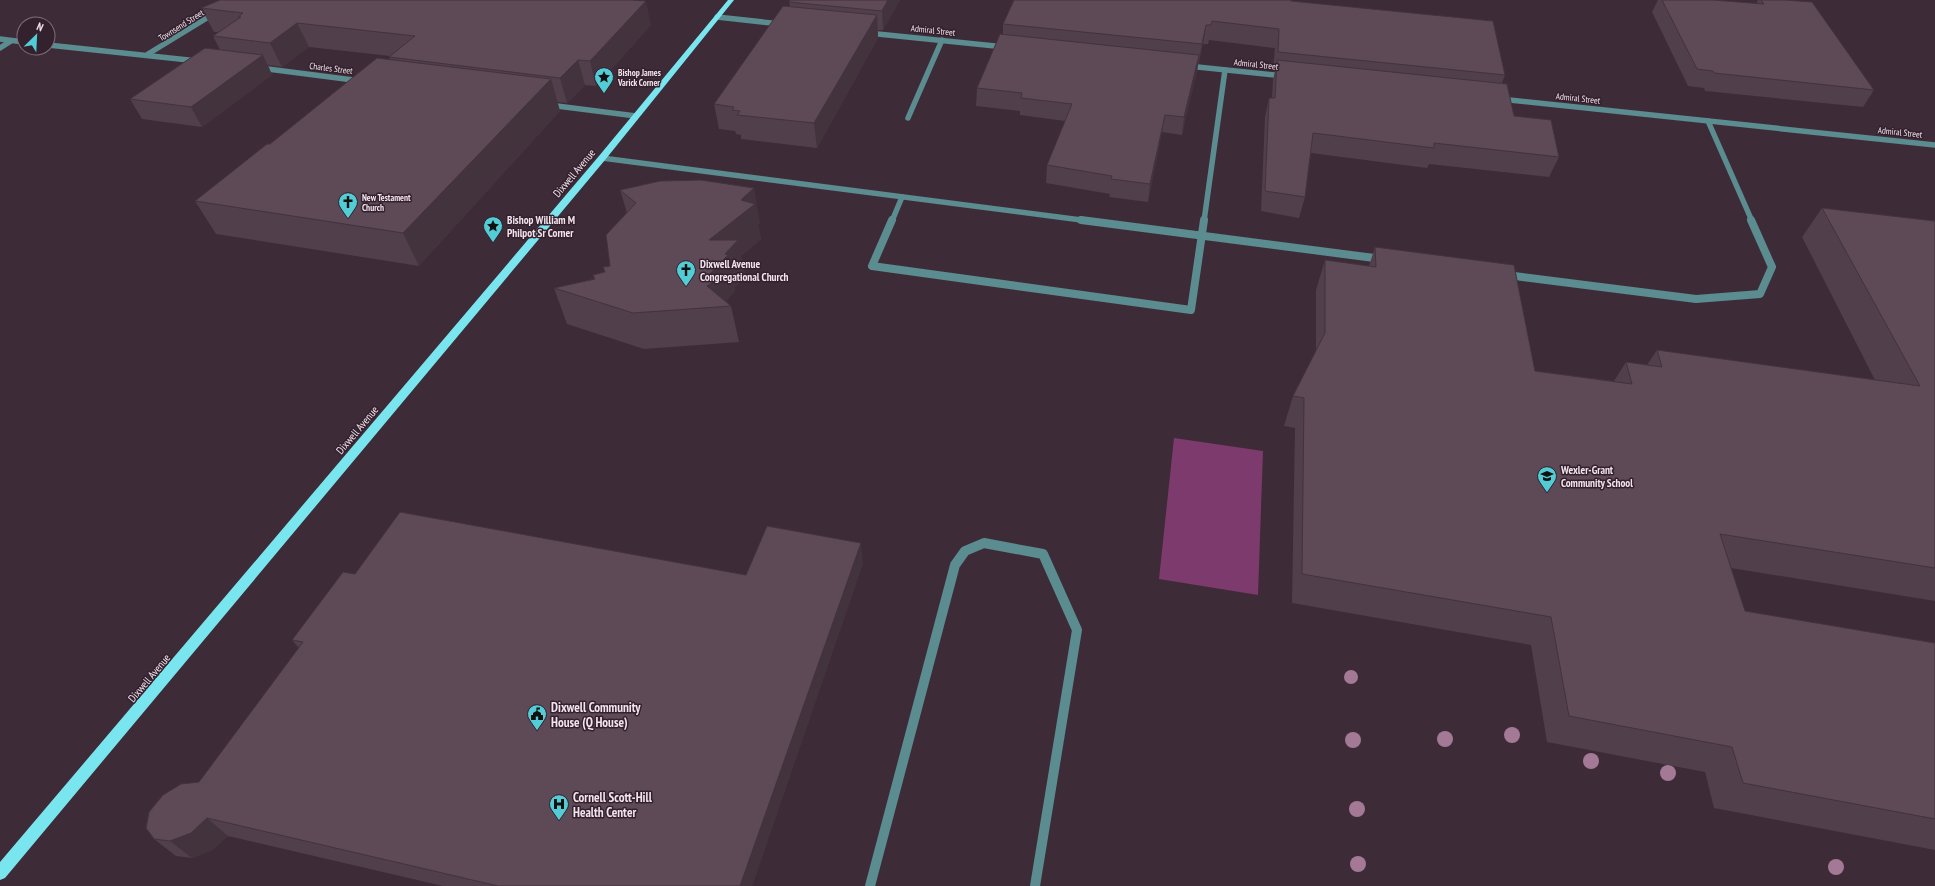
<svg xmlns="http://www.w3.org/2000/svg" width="1935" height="886" font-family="'PT Sans Narrow',sans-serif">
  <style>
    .green { fill: #7d3a6c }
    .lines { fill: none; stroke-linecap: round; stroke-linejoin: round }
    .service-far2 { stroke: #5a8c90; stroke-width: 5.5 }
    .service-far1 { stroke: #5a8c90; stroke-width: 8 }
    .service { stroke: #5a8c90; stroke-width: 10 }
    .minor { stroke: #5a8c90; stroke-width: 5.5 }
    .primary { fill: #79e6ef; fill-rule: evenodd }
    .tree { fill: #a37996 }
    .wall { fill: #513f4b }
    .shaded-wall { fill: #42333d }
    .building { fill: #5e4957; stroke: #42333d }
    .labels { text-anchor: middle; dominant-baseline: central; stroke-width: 3; stroke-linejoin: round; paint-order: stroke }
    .far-street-label { font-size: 9px; fill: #f2e4ed; stroke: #34212e }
    .far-poi-label { font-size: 9px; font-weight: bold; fill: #f2e4ed; stroke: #34212e; text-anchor: start }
    .street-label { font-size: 11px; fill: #f2e4ed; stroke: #34212e }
    .poi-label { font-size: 11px; font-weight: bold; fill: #f2e4ed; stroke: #34212e; text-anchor: start }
    .near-poi-label { font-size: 13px; font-weight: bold; fill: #f2e4ed; stroke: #34212e; text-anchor: start }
  </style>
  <rect width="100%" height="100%" fill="#3e2b38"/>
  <!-- green -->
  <polygon class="green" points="1174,438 1263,451 1258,595 1159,579"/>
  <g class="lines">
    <!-- service-far2 -->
    <g class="service-far2">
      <polyline points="908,118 942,40"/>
      <polyline points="1708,121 1752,221"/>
      <polyline points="602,158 1089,221"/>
      <polyline points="892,221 902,197"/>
      <polyline points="1204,221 1225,70"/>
    </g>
    <!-- service-far1 -->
    <g class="service-far1">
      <polyline points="892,220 872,266 1191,310 1204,220"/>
      <polyline points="1081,220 1382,259"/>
      <polyline points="1507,275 1696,299 1760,294 1772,267 1751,220"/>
    </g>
    <!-- service -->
    <polyline class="service" points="870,886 955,565 965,551 984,543 1043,554 1077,630 1035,886"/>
    <!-- minor -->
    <g class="minor">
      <polyline points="717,17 781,24"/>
      <polyline points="868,33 1005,47"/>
      <polyline points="0,39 24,42"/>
      <polyline points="48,45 198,61"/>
      <polyline points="0,48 11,41"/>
      <polyline points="148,54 215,13"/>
      <polyline points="1188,66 1284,76"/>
      <polyline points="260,68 361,81"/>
      <polyline points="1500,99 1935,145"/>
      <polyline points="549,105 636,116"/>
    </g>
    <!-- primary -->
    <polygon class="primary" points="728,0 734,0 605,160 5,878 0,880 0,862 599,156"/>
  </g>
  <!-- trees -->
  <g class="tree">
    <circle cx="1351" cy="677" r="7"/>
    <circle cx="1512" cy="735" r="8"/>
    <circle cx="1445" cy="739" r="8"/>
    <circle cx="1353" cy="740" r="8"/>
    <circle cx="1591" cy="761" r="8"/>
    <circle cx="1668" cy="773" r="8"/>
    <circle cx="1357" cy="809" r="8"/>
    <circle cx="1358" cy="864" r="8"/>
    <circle cx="1836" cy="867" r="8"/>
  </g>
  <!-- wall -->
  <g class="wall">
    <polygon points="900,0 883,30 878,30 878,38 817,148 741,139 741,135 736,134 735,131 719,129 714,104 790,6 789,2"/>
    <polygon points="1658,0 1713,0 1756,4 1758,0 1785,0 1874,90 1863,107 1705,91 1704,88 1688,86 1652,12"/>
    <polygon points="1291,1 1505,75 1502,83 1514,116 1559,157 1549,177 1429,164 1427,168 1311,153 1305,197 1299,218 1261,211 1265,117 1269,98 1272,98 1273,80 1275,71 1273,71 1275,48 1209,40 1208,44 1203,44 1182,135 1162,132 1148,202 1109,197 1110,194 1046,183 1047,165 1065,121 1020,115 1020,111 976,106 977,88 1003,34 1003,24"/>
    <polygon points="201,8 651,25 596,86 585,85 567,103 557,102 560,111 419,266 216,234 195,201 270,144 390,60 389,57 390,56 309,47 282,67 268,65 272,75 202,127 142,119 130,99 220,50 213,36 218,32 214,32"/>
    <polygon points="620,190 760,223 758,224 761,239 741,256 745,276 735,287 735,291 726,301 731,306 739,342 644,349 567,324 554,288 594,279 593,275 605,272 603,267 610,266 627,213"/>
    <polygon points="1822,208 1935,221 1935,601 1731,568 1745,611 1935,643 1935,850 1714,808 1705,772 1547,742 1531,645 1292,603 1295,428 1284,426 1293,396 1316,352 1316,290 1325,260 1369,266 1375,247 1535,371 1614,381 1626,362 1647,365 1657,350 1875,380 1802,237"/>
    <polygon points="863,563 752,886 443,886 228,836 212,850 192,858 176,856 154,839 199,782 299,648 292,640 355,574 746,575"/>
  </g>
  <!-- shaded-wall -->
  <g class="shaded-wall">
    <polygon points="888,0 900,0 883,30 882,11"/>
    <polygon points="646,1 651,25 596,86 590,61"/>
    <polygon points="877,15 878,38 817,148 814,123"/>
    <polygon points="297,23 309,47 282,67 270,43"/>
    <polygon points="1206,25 1203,44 1198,63"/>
    <polygon points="263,55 272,75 202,127 191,107"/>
    <polygon points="1199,55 1197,72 1182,135 1184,117"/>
    <polygon points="578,60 585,85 567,103 560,78"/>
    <polygon points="551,79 560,111 419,266 403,233"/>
    <polygon points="1165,115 1162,132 1148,202 1150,184"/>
    <polygon points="754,188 760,223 758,224 761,239 741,256 745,276 735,287 735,291 721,307 707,286 709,240 741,200"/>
    <polygon points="861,543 863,563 752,886 740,886"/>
    <polygon points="207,818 228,836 212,850 192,858 170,841"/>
  </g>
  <!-- building -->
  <g class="building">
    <polygon points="220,0 632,0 646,1 590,61 578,60 560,78 389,57 415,36 297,23 270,43 213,36 241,17 238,17 243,13 201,8"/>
    <polygon points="790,0 888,0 882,11 789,2"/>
    <polygon points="1014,0 1291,0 1291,1 1493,21 1505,75 1278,52 1279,29 1212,21 1211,25 1206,25 1202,44 1003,24"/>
    <polygon points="1662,0 1713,0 1764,4 1761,0 1785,0 1812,2 1874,90 1714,73 1713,71 1697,69"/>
    <polygon points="783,6 877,15 814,123 737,115 740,111 732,110 734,107 714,104"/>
    <polygon points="1000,34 1199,55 1184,117 1165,115 1150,184 1111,179 1112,176 1047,165 1072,104 1021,98 1022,93 977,88"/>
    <polygon points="205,48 263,55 191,107 130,99"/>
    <polygon points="377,58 551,79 403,233 195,201 267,144 270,144"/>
    <polygon points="1277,60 1507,84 1514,116 1551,120 1559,157 1434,143 1434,148 1313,133 1305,197 1265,191 1269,98 1275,98"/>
    <polygon points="701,180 754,188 741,200 755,204 709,240 738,240 725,254 728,255 707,277 714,282 707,286 731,306 633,313 554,288 595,279 593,275 605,272 603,267 610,266 606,235 636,203 620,190 660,181"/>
    <polygon points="1822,208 1935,221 1935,568 1720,534 1745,611 1935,643 1935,819 1743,783 1732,747 1569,716 1551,617 1302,574 1304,398 1293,396 1325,333 1325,260 1376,267 1375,247 1514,265 1535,371 1632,384 1626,362 1662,367 1657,350 1920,386"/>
    <polygon points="400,512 746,575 767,526 861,543 740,886 498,886 207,818 191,833 170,841 154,839 146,828 149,812 163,795 181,784 199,782 303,642 292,640 343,572 355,574"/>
  </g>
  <!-- icons -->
  <defs>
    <symbol id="sight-pin" viewBox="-11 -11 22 30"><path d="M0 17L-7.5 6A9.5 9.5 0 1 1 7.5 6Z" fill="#52ccd5" stroke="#34212e"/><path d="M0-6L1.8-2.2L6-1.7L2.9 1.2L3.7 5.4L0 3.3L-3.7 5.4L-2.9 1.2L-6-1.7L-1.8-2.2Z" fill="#111"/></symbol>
    <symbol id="church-pin" viewBox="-11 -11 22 30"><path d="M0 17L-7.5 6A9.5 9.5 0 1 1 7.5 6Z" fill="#52ccd5" stroke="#34212e"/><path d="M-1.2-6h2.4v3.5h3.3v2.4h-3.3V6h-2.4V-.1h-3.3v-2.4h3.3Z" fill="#111"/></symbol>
    <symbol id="school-pin" viewBox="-11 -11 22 30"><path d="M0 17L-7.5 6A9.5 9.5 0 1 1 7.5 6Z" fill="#52ccd5" stroke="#34212e"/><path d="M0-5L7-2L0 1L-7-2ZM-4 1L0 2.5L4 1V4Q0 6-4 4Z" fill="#111"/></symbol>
    <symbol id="civic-pin" viewBox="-11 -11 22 30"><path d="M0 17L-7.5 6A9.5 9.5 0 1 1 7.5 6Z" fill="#52ccd5" stroke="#34212e"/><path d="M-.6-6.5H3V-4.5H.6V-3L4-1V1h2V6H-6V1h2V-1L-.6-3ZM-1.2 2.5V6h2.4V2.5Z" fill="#111"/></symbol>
    <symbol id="hospital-pin" viewBox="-11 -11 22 30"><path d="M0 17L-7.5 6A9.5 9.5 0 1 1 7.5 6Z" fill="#52ccd5" stroke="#34212e"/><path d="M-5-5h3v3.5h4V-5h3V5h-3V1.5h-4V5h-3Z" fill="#111"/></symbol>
  </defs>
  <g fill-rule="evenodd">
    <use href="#sight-pin" x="593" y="66" width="22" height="30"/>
    <use href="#church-pin" x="337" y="191" width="22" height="30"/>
    <use href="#sight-pin" x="482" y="215" width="22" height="30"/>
    <use href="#church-pin" x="675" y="259" width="22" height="30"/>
    <use href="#school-pin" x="1536" y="465" width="22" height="30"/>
    <use href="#civic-pin" x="526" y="703" width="22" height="30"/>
    <use href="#hospital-pin" x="548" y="793" width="22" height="30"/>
  </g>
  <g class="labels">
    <!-- far-street labels -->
    <g class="far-street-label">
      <text transform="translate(181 25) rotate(-32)">Townsend Street</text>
      <text transform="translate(933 30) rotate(6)">Admiral Street</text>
      <text transform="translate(1256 64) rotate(6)">Admiral Street</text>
      <text transform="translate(331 68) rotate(7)">Charles Street</text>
      <text transform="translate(1578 98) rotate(6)">Admiral Street</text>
      <text transform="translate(1900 132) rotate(6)">Admiral Street</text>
    </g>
    <!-- far-poi labels -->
    <g class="far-poi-label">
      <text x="618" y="72">Bishop James<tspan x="618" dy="10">Varick Corner</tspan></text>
      <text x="362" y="197">New Testament<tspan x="362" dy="10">Church</tspan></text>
    </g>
    <!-- street labels -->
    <g class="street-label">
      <text transform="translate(574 173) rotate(-50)">Dixwell Avenue</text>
      <text transform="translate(357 430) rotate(-50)">Dixwell Avenue</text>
      <text transform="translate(149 678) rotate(-50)">Dixwell Avenue</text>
    </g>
    <!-- poi labels -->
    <g class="poi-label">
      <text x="507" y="220">Bishop William M<tspan x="507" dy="13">Philpot Sr Corner</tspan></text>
      <text x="700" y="264">Dixwell Avenue<tspan x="700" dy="13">Congregational Church</tspan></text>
      <text x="1561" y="470">Wexler-Grant<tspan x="1561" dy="13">Community School</tspan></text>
    </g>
    <!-- near-poi labels -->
    <g class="near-poi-label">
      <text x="551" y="707">Dixwell Community<tspan x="551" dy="15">House (Q House)</tspan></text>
      <text x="573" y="797">Cornell Scott-Hill<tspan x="573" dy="15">Health Center</tspan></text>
    </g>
  </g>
  <!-- north arrow -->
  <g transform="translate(36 36) rotate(24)"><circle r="19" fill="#34212e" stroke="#806f7a"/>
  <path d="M0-3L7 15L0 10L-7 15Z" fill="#52ccd5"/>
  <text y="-6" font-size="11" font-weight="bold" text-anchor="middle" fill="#f2e4ed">N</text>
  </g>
</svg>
